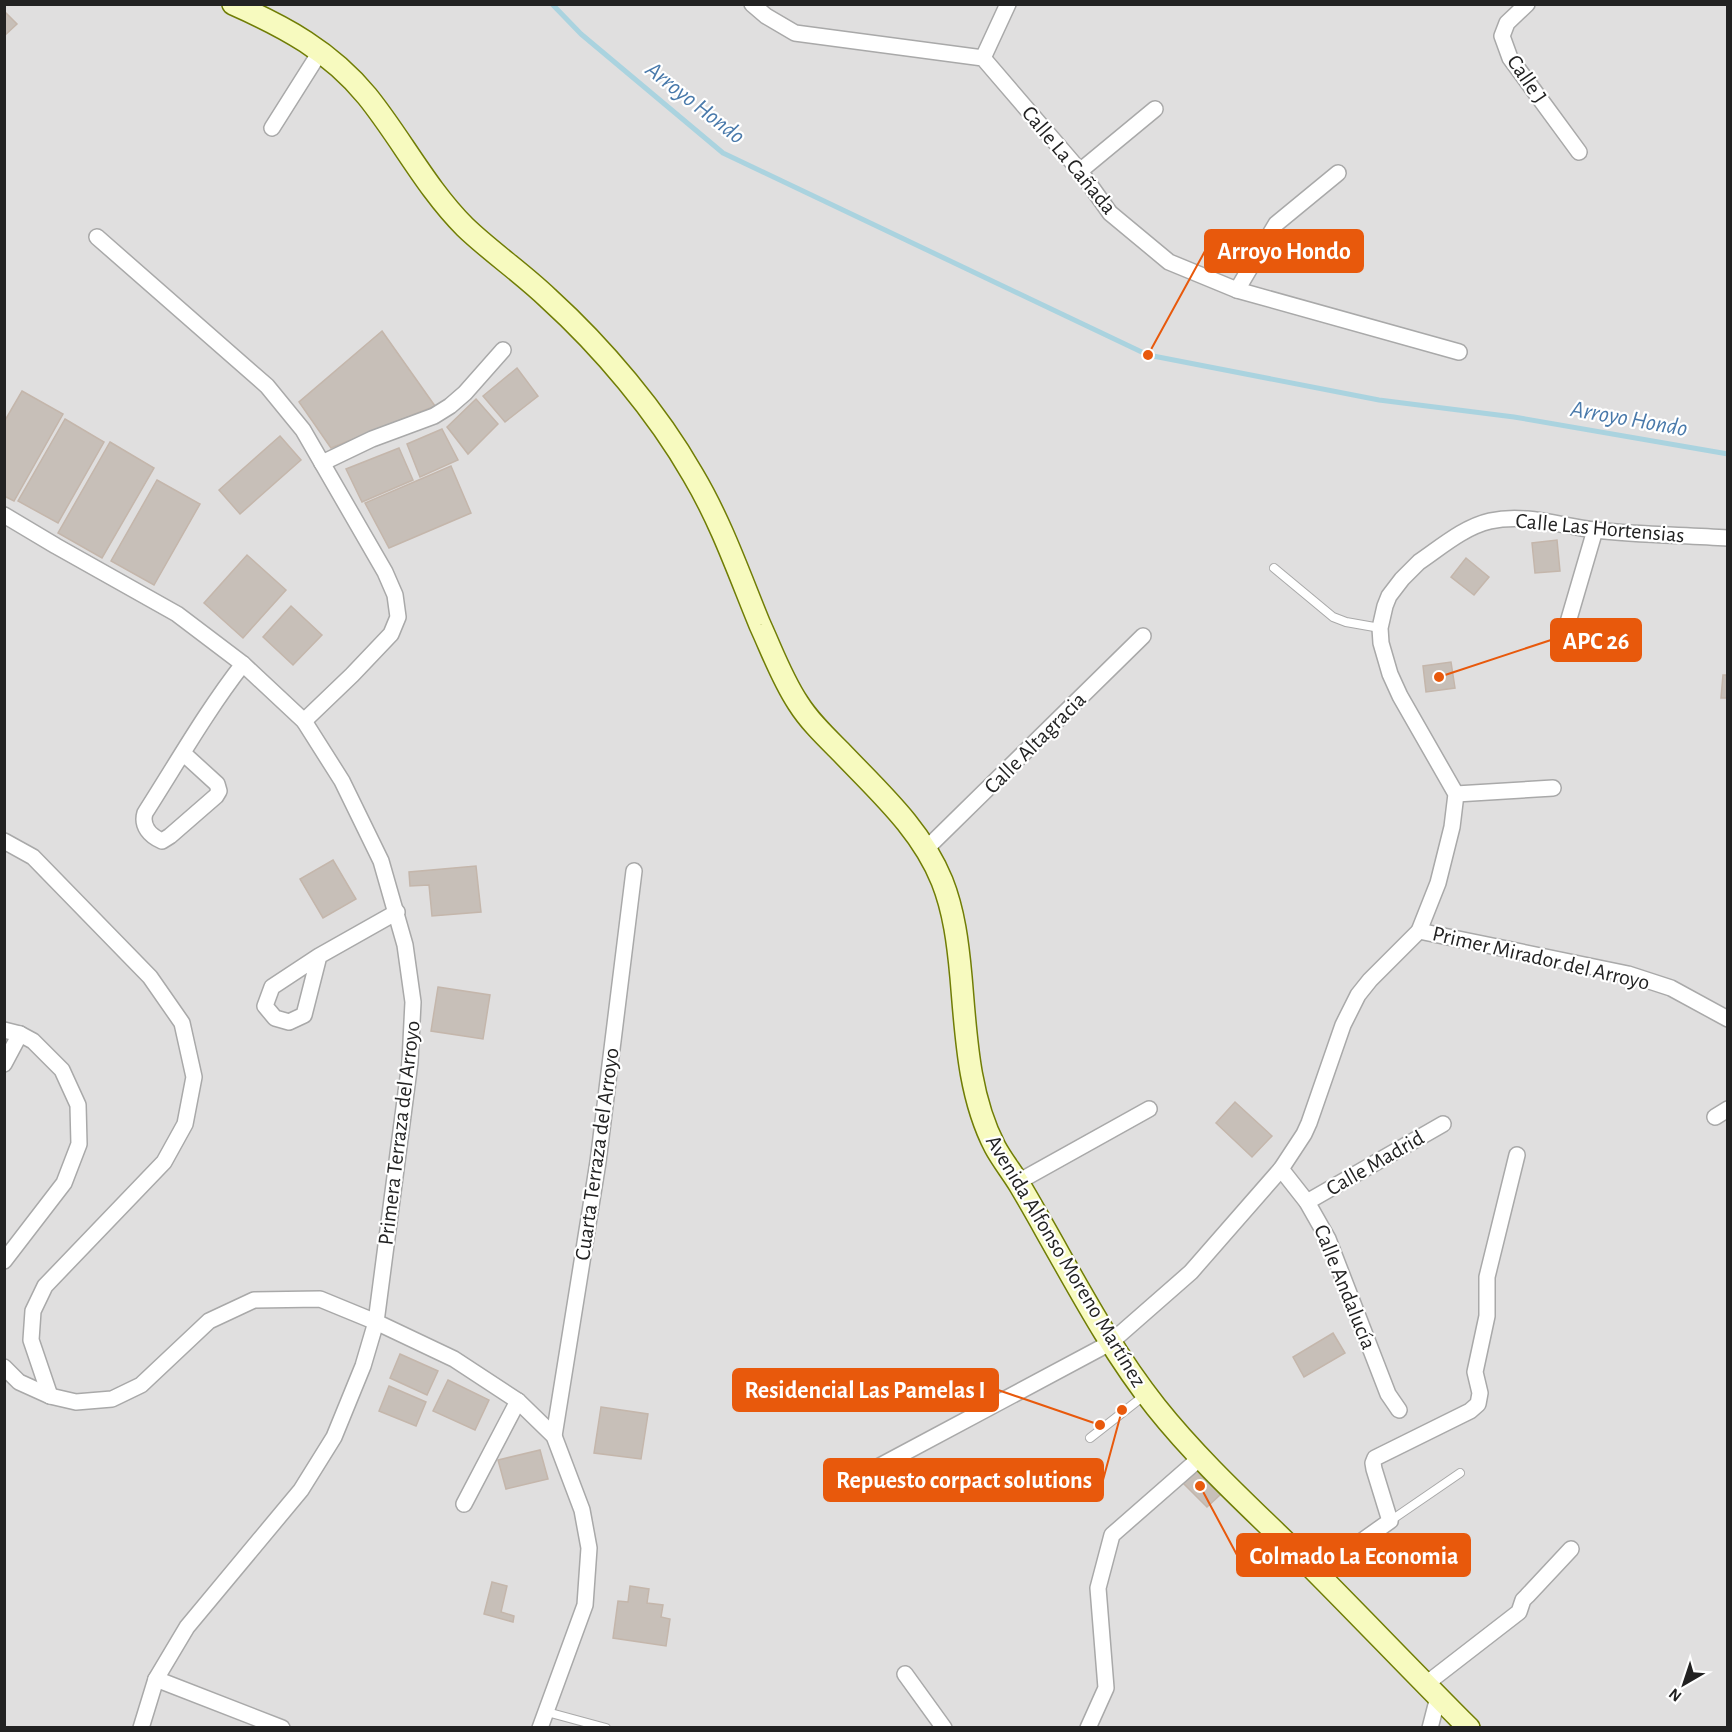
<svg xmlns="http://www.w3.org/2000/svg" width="1732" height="1732" font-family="'Alegreya Sans',sans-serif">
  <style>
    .residential { fill: #e0dfdf }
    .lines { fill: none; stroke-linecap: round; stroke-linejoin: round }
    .stream { stroke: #aad3df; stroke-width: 5 }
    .building { fill: #c7bfb8; stroke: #c4b6ab; stroke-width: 1.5 }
    .service-casing { stroke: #a9a9a9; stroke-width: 10 }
    .minor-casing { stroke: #a9a9a9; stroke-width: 18 }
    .secondary-casing { stroke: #707d05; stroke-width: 24 }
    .service { stroke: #fff; stroke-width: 8 }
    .minor { stroke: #fff; stroke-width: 15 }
    .secondary { stroke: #f7fabf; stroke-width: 21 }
    .labels { text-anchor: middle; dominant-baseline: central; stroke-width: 4.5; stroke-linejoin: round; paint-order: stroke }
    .street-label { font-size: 22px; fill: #222; stroke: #fff }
    .water-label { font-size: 24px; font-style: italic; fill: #4a7aab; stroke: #fff }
    .leader { fill: none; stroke: #e8590c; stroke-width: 2 }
    .callout-dot { fill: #e8590c; stroke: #fff; stroke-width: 2 }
    .callout { fill: #e8590c; stroke: #e8590c; stroke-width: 2 }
    .callout-label { font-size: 24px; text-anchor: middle; font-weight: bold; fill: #fff }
  </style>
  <rect width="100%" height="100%" fill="#f2efe9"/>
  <!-- residential -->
  <polygon class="residential" points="5,5 1727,5 1727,1727 5,1728"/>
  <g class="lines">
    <!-- stream -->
    <polyline class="stream" points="552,4 581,34 723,153 1148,355 1379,400 1514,417 1728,454"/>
  </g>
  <!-- building -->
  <g class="building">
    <polygon points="4,11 17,24 4,36"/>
    <polygon points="382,331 435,406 331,448 299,402"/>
    <polygon points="517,368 538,396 505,422 483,396"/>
    <polygon points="22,391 63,414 14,501 4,496 4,422"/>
    <polygon points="476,399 498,424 468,454 447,427"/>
    <polygon points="65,419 104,442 58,523 18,501"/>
    <polygon points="442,429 458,460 420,477 407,444"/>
    <polygon points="280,436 301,460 240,514 219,490"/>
    <polygon points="110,442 154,468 102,558 58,533"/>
    <polygon points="399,448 413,480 362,502 346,469"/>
    <polygon points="451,466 471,513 389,548 365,503"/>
    <polygon points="157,480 200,504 154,585 111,561"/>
    <polygon points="1557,540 1560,571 1535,573 1532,543"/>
    <polygon points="247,555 286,590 243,638 204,603"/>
    <polygon points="1466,558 1489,577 1474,595 1451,577"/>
    <polygon points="291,606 322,635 293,665 263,637"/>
    <polygon points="1451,662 1455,688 1426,692 1423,666"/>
    <polygon points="1723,675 1728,675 1728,698 1721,698"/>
    <polygon points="333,860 356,899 323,918 300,879"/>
    <polygon points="476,866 481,912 432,916 429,885 410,886 409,872"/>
    <polygon points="438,987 490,995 483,1039 431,1031"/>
    <polygon points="1235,1102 1272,1136 1252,1157 1216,1123"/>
    <polygon points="1333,1333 1345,1353 1304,1377 1293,1357"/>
    <polygon points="400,1354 438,1371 427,1395 390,1378"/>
    <polygon points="448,1380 489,1400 475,1430 433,1411"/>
    <polygon points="389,1386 426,1402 416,1426 379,1411"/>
    <polygon points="601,1407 648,1414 641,1459 594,1453"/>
    <polygon points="540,1450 548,1479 506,1489 498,1460"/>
    <polygon points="1193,1465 1221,1494 1207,1507 1179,1479"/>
    <polygon points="492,1582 507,1586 501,1612 514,1616 513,1622 484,1614"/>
    <polygon points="630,1586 649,1589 647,1603 663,1605 661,1617 670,1619 666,1646 613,1638 618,1601 628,1602"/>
  </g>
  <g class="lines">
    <defs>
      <g id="service">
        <polyline points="1274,568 1333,617 1346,622 1380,628"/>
        <polyline points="1090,1438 1145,1395"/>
        <polyline points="1390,1521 1460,1473"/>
        <polyline points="547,1712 606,1728"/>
      </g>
      <g id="minor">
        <polyline points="752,4 766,16 795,33 983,58 1080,171 1110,213 1169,262 1237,290 1459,352"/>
        <polyline points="1527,4 1507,23 1502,36 1510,58 1579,152"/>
        <polyline points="983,58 1008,4"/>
        <polyline points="272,128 320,52"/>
        <polyline points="1080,171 1155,109"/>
        <polyline points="97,237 267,386 303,430 385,572 395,595 398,617 391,634 352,675 304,721"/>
        <polyline points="1237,290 1276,224 1338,173"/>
        <polyline points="322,463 372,439 434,416 450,406 465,393 503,350"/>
        <polyline points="4,515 56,546 177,614 243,664 304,721 342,781 381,861 405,945 413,1002 410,1062 376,1322 363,1366 334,1437 301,1490 187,1627 156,1679 141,1728"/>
        <polyline points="1566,629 1595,530"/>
        <path d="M183,753L217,784L219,791L216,796L170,836L162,841C150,836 141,826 145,813C177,763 207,710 243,664"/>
        <polyline points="1456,794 1553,788"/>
        <polyline points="4,841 33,857 150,977 182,1023 194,1077 185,1124 164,1162 45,1286 33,1311 31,1340 50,1396"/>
        <polyline points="926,849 1143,636"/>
        <polyline points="1419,931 1628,974 1671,988 1728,1019"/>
        <polyline points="319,956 304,1015 289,1022 275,1018 265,1006 272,987 319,956 397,912"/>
        <polyline points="4,1030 20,1034 33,1041 62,1070 78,1105 79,1144 64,1183 4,1261"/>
        <polyline points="4,1064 20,1034"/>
        <polyline points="1715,1117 1728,1109"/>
        <polyline points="1281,1169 1307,1202 1328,1239 1388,1394 1399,1410"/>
        <polyline points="1018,1182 1149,1109"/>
        <polyline points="1307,1202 1443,1124"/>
        <polyline points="4,1367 19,1382 50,1396 76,1402 112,1399 141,1385 209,1321 254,1300 320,1299 376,1322 454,1359 518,1401 554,1436 582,1510 589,1548 585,1605 540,1728"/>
        <polyline points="554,1436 598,1162 634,871"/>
        <path d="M876,1468L1110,1343L1191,1272L1281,1169L1304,1134L1309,1123L1343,1025L1358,995L1370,980L1419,931L1438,883L1452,827L1456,794L1400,696L1390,674L1381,643L1380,628L1385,606L1389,596L1402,579L1419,562C1441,547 1464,527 1490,521C1526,513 1560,526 1595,530C1638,535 1683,535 1728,538"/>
        <polyline points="464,1504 518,1401"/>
        <polyline points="1317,1573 1390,1521 1374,1469 1373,1463 1375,1458 1470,1411 1478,1404 1480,1393 1475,1372 1487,1316 1487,1277 1517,1155"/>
        <polyline points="905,1674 944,1728"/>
        <polyline points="156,1679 282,1728"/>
        <polyline points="1426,1684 1519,1612 1523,1600 1527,1596 1571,1549"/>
        <polyline points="1088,1728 1106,1688 1098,1588 1112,1535 1200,1458"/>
        <polyline points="1430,1728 1438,1697"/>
      </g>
      <path id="secondary" d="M233,4C285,27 330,51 367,96C401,138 426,188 465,227C491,252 522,273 548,298C602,347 657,412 693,475C721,522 739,574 760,625C772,651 782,679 798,703C810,722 826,737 841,752C879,792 921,829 942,881C954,911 958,944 961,977C966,1034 968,1095 995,1147C1002,1160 1011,1171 1019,1184C1028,1199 1037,1215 1046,1231C1080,1291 1113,1353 1156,1407C1199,1461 1251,1508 1300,1556C1357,1613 1412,1671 1469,1728"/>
    </defs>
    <!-- service casing -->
    <use href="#service" class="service-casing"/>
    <!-- minor casing -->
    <use href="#minor" class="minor-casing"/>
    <!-- secondary casing -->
    <use href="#secondary" class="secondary-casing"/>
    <!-- service -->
    <use href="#service" class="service"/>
    <!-- minor -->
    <use href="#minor" class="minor"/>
    <!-- secondary -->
    <use href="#secondary" class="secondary"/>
  </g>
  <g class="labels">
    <!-- street labels -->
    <g class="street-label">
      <text transform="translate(1527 79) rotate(56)">Calle J</text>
      <text transform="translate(1069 160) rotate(50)">Calle La Cañada</text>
      <text transform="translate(1600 528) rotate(5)">Calle Las Hortensias</text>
      <text transform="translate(1035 743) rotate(-45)">Calle Altagracia</text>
      <text transform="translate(1541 958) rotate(13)">Primer Mirador del Arroyo</text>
      <text transform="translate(399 1133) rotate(-83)">Primera Terraza del Arroyo</text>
      <text transform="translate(597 1154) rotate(-82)">Cuarta Terraza del Arroyo</text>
      <text transform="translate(1375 1163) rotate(-30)">Calle Madrid</text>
      <text transform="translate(1066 1261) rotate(59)">Avenida Alfonso Moreno Martínez</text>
      <text transform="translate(1345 1287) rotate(68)">Calle Andalucía</text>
    </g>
    <!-- water labels -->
    <g class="water-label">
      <text transform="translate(695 103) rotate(38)">Arroyo Hondo</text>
      <text transform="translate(1629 419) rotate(10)">Arroyo Hondo</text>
    </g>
  </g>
  <!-- callouts -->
  <path class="leader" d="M1148 355L1205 251M1439 677L1551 640M1100 1425L998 1390M1122 1410L1103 1480M1200 1486L1237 1555"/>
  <g class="callout-dot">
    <circle cx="1148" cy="355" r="6"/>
    <circle cx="1439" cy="677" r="6"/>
    <circle cx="1100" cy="1425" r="6"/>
    <circle cx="1122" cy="1410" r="6"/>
    <circle cx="1200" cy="1486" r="6"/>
  </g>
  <g class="callout">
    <rect x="1205" y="230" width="158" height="42" rx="6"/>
    <rect x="1551" y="619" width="90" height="42" rx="6"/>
    <rect x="733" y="1369" width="265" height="42" rx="6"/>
    <rect x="824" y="1459" width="279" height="42" rx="6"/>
    <rect x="1237" y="1534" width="233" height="42" rx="6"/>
  </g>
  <g class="callout-label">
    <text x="1284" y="259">Arroyo Hondo</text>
    <text x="1596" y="649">APC 26</text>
    <text x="865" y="1398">Residencial Las Pamelas I</text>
    <text x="964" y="1488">Repuesto corpact solutions</text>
    <text x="1354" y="1564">Colmado La Economia</text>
  </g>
  <!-- border -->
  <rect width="1732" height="1732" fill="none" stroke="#222222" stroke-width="12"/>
  <!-- north arrow -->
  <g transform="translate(1684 1684) rotate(219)" stroke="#ffffff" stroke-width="4.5" paint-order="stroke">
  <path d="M0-4.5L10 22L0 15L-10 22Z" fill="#222222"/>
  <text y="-9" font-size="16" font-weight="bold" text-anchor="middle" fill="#222222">N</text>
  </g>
</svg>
